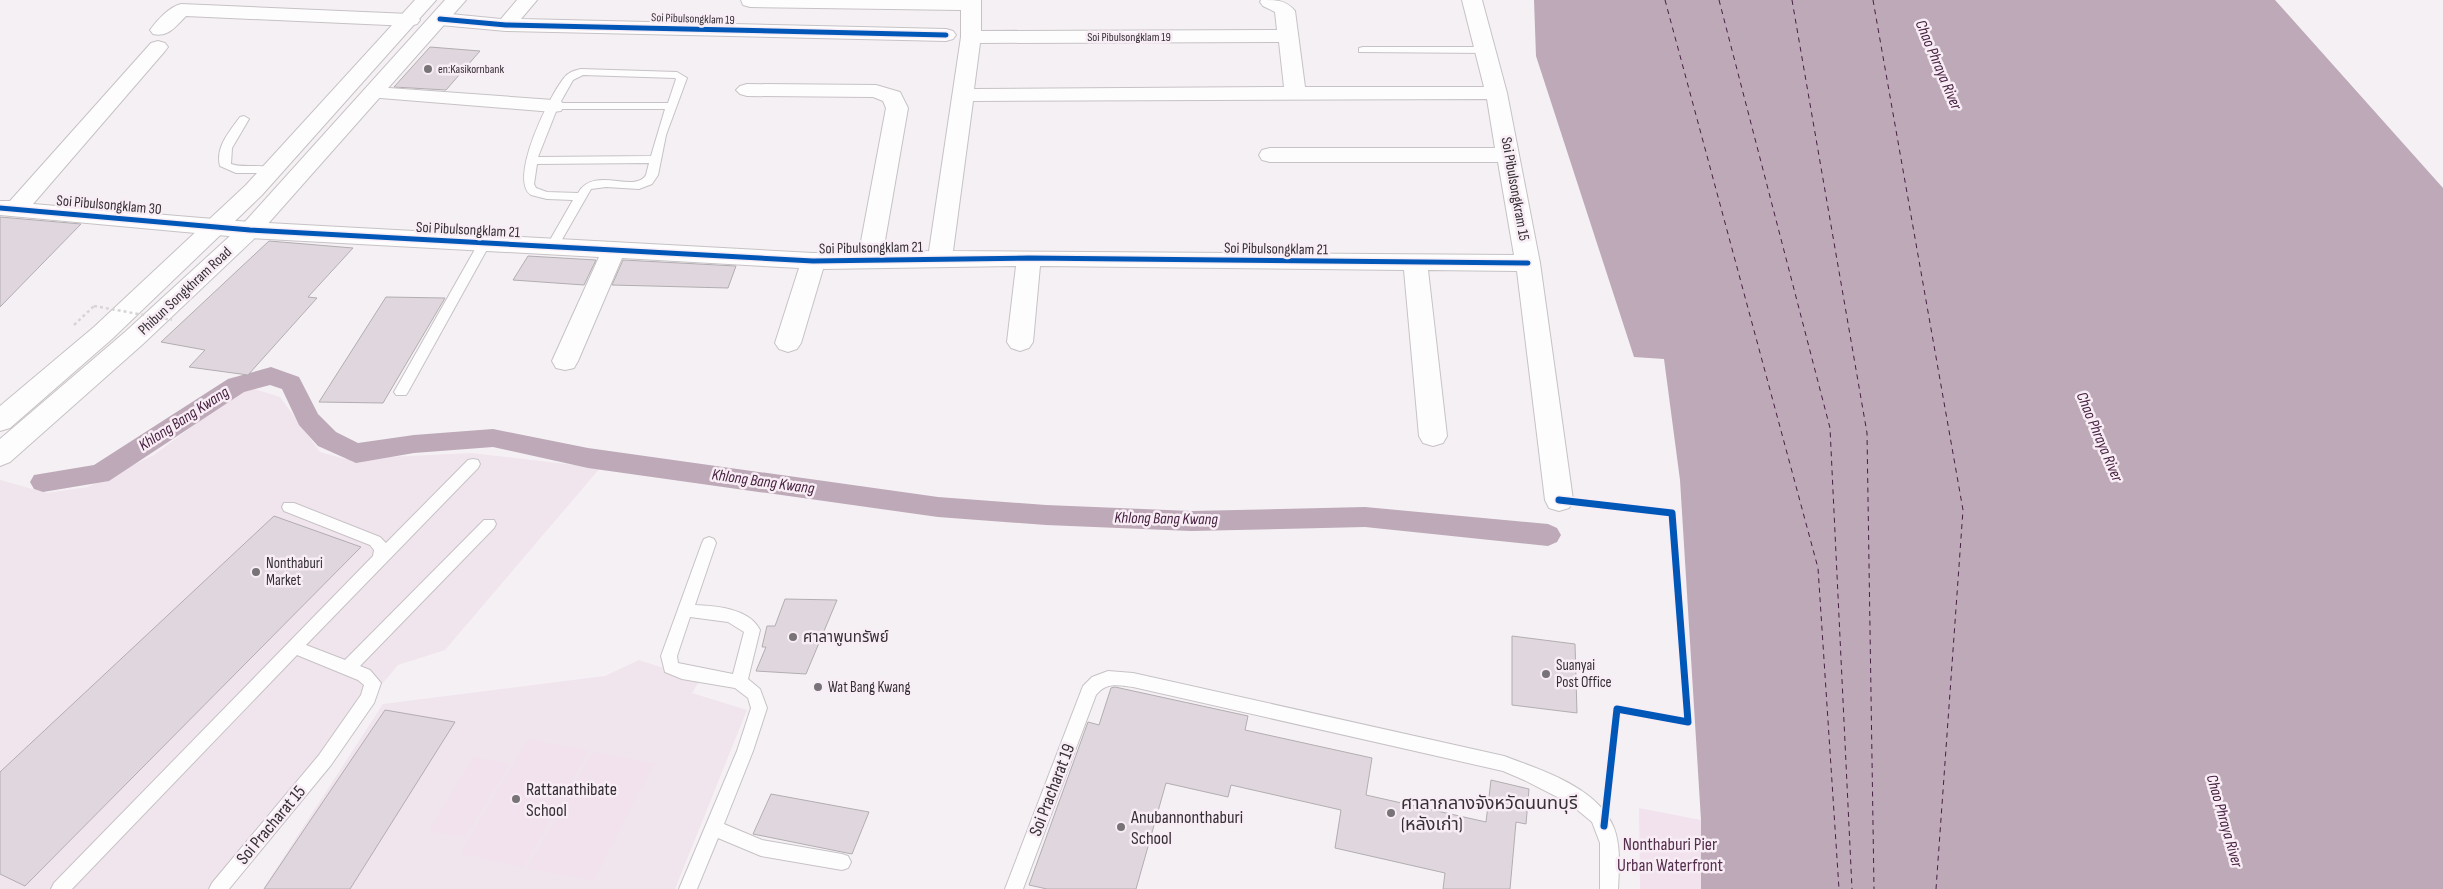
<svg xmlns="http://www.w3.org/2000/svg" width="2443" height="889" font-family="'Sofia Sans Condensed','Noto Sans Thai',sans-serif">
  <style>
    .built { fill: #f0e4ed }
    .green { fill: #f2e2ee }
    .water { fill: #bda9b8 }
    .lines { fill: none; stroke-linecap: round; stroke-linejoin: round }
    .canal { fill: #bda9b8; fill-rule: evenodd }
    .ferry { stroke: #462140; stroke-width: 1; stroke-dasharray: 5 4.5; stroke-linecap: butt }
    .building { fill: #dfd7dd; stroke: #b2adb1 }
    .lane-casing { stroke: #c6c2c5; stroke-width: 2 }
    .street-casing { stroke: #c6c2c5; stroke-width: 2 }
    .secondary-casing { stroke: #c6c2c5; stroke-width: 2 }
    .path { stroke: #d6d5d6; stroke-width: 2.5; stroke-dasharray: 3 3; stroke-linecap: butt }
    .lane { fill: #fefdfd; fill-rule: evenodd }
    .street { fill: #fefdfd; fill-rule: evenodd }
    .secondary { fill: #fefdfd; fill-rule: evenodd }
    .path-bridge { stroke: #d6d5d6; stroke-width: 2.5; stroke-dasharray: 3 3; stroke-linecap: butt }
    .cycleway-far1-casing { stroke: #f8edf5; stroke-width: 8 }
    .cycleway-casing { stroke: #f8edf5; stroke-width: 10 }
    .cycleway-far1 { stroke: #0057b8; stroke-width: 5 }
    .cycleway { stroke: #0057b8; stroke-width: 7 }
    .poi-dot { fill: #787377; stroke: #f8edf5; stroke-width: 2 }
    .labels { text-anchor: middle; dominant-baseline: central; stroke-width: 5; stroke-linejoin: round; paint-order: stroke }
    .far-street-label { font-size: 12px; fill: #343033; stroke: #f8edf5 }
    .far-poi-label { font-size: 12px; fill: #343033; stroke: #f8edf5; text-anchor: start }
    .street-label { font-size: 15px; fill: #343033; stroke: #f8edf5 }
    .poi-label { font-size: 15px; fill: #343033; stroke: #f8edf5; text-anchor: start }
    .water-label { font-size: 16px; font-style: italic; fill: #462140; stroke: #f8edf5 }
    .near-poi-label { font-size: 18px; fill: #343033; stroke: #f8edf5; text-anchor: start }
    .near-street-label { font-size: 18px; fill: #343033; stroke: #f8edf5 }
    .near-park-label { font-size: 18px; fill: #542e4d; stroke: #f8edf5 }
  </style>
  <rect width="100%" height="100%" fill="#f5f0f4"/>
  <!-- built -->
  <g class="built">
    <polygon points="254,389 280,397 320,452 345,459 471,453 600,468 445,650 398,665 211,889 0,889 0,480 47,493 88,487 154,455 237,393"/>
    <polygon points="639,660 700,680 692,693 747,710 675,889 263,889 383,704 605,676"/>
  </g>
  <!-- green -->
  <g class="green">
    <polygon points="528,739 588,751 523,867 460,854"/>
    <polygon points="593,752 654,763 593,881 528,868"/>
    <polygon points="474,757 509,764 465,837 429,831"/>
    <polygon points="1639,808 1701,820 1701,889 1640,889"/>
  </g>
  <!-- water -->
  <polygon class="water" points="1534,0 2275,0 2443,188 2443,889 1701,889 1701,820 1680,480 1664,359 1634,357 1536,56"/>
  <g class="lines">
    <!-- canal -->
    <polygon class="canal" points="271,367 299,377 318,414 336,432 358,443 414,435 493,429 588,448 938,497 1046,505 1191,511 1365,507 1548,524 1557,528 1561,535 1557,542 1548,546 1365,527 1191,531 1046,525 938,517 588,468 493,447 414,453 356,463 318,446 299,425 282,389 270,385 244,392 109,481 43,492 34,489 30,482 34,475 94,465 228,379"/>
    <!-- ferry -->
    <g class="ferry">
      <polyline points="1665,0 1818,568 1839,889"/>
      <polyline points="1719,0 1830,428 1852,889"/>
      <polyline points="1792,0 1867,433 1874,889"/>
      <polyline points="1873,0 1963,510 1936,889"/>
    </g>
  </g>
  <!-- building -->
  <g class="building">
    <polygon points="430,47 480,51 446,90 394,87"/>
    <polygon points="0,217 81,224 0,307"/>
    <polygon points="269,241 353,248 308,297 317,298 248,375 189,367 205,350 161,342"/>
    <polygon points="528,256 596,260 584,285 513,280"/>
    <polygon points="623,260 736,266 728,288 612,285"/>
    <polygon points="386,297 445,298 383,403 319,402"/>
    <polygon points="274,516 361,547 25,886 0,874 0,772"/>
    <polygon points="785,599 837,600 806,674 756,671 766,647 762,647 767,626 775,626"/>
    <polygon points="1512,636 1575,644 1577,713 1512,705"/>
    <polygon points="1115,687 1248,716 1245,730 1372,758 1366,795 1486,822 1491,780 1529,789 1526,824 1516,822 1510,889 1443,889 1445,873 1335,848 1341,810 1231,785 1228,797 1166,783 1136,889 1047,889 1029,885 1088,722 1099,725 1111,688"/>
    <polygon points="385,710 455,722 350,889 264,889"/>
    <polygon points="771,794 869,812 852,854 753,834"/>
  </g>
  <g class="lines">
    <defs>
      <g id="lane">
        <polygon points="1363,47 1485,47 1490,50 1485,53 1359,52 1359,48"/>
        <path d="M581,69L677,72L687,78L666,135L658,175L652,184L639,189L606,187L591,189L556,250L552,251L546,247L573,200L547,199L531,195C508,179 550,95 564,78C567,73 575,70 581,69ZM583,75L675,78L676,79L668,103H560L573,80ZM557,109H665L651,156L538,157ZM649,163L646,175C634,194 594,165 578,193L547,192L536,188L534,184L537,164Z"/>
        <path d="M244,116L249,119L232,148L231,164C244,169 268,162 278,171L276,173H236L220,166C215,147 230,131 240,117Z"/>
        <polygon points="484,240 490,244 408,392 406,395 396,395 394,392 478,244"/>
        <polygon points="473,459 478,460 480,464 478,468 306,645 345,660 484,520 494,520 496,524 494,528 360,666 370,670 381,683 374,703 331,765 229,889 209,889 212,883 319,755 361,695 364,685 358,680 297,655 72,889 51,889 54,883 373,556 374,550 370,545 284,511 282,507 284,503 294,503 380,537 386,543 468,460"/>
        <path d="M709,537L714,539L716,543L695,605C716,606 749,608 760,630L748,679L760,689L767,708L753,751L724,824L762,840L842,854L848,856L851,862L848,868L842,870L761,856L718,838L697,889H679L737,751L751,708L748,698L735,688L682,679L665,672L661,656L702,543L704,539ZM690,617L728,622L744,632L733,674L678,663L677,656Z"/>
        <path d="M1108,671L1133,673L1504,756C1541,770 1598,787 1614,828C1621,847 1619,869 1618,889H1600V843L1592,822L1569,803L1524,780L1503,771L1133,687C1118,685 1106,682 1096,695L1023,889H1005L1083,686L1092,677Z"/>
      </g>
      <g id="street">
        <polygon points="517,0 537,0 521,19 946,29 953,31 956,35 953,39 946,41 506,31 440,25 433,23 430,19 433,15 440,13 501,19"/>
        <path d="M741,0H981V31L1277,30L1275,12L1263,6L1260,2L1261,0C1276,0 1286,0 1295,11L1305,87H1484L1462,0H1482L1507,93L1540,263L1573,500L1569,508L1559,511L1549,508L1545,500L1517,271L1428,270L1447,436L1443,443L1433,446L1423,443L1419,436L1404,270L1040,266L1033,342L1029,348L1020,351L1011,348L1007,342L1016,266L823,269L801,343L797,349L788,352L779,349L775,343L799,268L622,258L578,361L574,368L565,370L556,368L552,361L599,257L250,238L0,215V201H10L151,43L158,41L165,43L168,47L165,51L33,204L250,222L813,253L859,252L886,108L883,101L873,97L747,96L740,94L736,90L740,86L747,84L876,85L900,92L908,108L883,252L929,251L961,37V10L750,7L743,5ZM1279,42L1284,87L974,89L980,43ZM1487,99L1495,148H1270L1262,150L1259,155L1262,160L1270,162H1498L1514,255L953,251L973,101Z"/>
        <path d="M181,4L410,14L417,16L420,20L417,24L410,26L186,16C176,26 168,38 153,34L150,30C157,20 169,7 181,4Z"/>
        <polygon points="375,87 553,100 561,101 564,106 561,111 553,112 368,97 364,93 368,89"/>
      </g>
      <g id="secondary">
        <polygon points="415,0 436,0 262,195 112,339 10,428 0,431 0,406 94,327 246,185"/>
        <polygon points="445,0 466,0 258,235 143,344 10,462 0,466 0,439 125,332 242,225"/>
      </g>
    </defs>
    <!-- lane casing -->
    <use href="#lane" class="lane-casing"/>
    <!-- street casing -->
    <use href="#street" class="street-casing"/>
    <!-- secondary casing -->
    <use href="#secondary" class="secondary-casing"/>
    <!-- path -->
    <polyline class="path" points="74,325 94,306"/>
    <!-- lane -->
    <use href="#lane" class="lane"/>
    <!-- street -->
    <use href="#street" class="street"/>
    <!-- secondary -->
    <use href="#secondary" class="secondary"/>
    <!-- path-bridge -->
    <polyline class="path-bridge" points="94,306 172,320"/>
    <defs>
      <g id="cycleway-far1">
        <polyline points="440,19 506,25 946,35"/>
        <polyline points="0,208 250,230 813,261 1029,258 1528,263"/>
      </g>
      <polyline id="cycleway" points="1559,500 1672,513 1688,722 1617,709 1604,826"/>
    </defs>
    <!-- cycleway-far1 casing -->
    <use href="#cycleway-far1" class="cycleway-far1-casing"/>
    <!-- cycleway casing -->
    <use href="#cycleway" class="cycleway-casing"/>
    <!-- cycleway-far1 -->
    <use href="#cycleway-far1" class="cycleway-far1"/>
    <!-- cycleway -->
    <use href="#cycleway" class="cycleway"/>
  </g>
  <!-- markers -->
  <g class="poi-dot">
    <circle cx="428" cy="69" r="5"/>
    <circle cx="256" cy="572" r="5"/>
    <circle cx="793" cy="637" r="5"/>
    <circle cx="1546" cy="674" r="5"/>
    <circle cx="818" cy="687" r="5"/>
    <circle cx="516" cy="799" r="5"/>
    <circle cx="1391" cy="813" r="5"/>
    <circle cx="1121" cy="827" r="5"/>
  </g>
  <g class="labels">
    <!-- far-street labels -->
    <g class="far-street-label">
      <text transform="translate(693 19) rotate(2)">Soi Pibulsongklam 19</text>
      <text x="1129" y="37">Soi Pibulsongklam 19</text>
    </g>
    <!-- far-poi labels -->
    <g class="far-poi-label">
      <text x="438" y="69">en:Kasikornbank</text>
    </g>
    <!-- street labels -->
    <g class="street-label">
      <text transform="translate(1515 189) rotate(80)">Soi Pibulsongkram 15</text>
      <text transform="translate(109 205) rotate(5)">Soi Pibulsongklam 30</text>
      <text transform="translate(468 230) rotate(3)">Soi Pibulsongklam 21</text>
      <text transform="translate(871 248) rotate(-1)">Soi Pibulsongklam 21</text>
      <text transform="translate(1276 249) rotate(1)">Soi Pibulsongklam 21</text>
      <text transform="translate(185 291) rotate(-43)">Phibun Songkhram Road</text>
    </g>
    <!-- poi labels -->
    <g class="poi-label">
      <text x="266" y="563">Nonthaburi<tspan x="266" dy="17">Market</tspan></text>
      <text x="803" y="637">ศาลาพูนทรัพย์</text>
      <text x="1556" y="665">Suanyai<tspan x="1556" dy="17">Post Office</tspan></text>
      <text x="828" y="687">Wat Bang Kwang</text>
    </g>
    <!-- water labels -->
    <g class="water-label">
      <text transform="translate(1938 65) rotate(67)">Chao Phraya River</text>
      <text transform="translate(184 419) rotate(-33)">Khlong Bang Kwang</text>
      <text transform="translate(2099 437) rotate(67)">Chao Phraya River</text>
      <text transform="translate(763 482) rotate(8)">Khlong Bang Kwang</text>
      <text transform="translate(1166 519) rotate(1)">Khlong Bang Kwang</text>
      <text transform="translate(2224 821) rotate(74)">Chao Phraya River</text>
    </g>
    <!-- near-poi labels -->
    <g class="near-poi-label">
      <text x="526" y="789">Rattanathibate<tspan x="526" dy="21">School</tspan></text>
      <text x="1401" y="803">ศาลากลางจังหวัดนนทบุรี<tspan x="1401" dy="21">(หลังเก่า)</tspan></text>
      <text x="1131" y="817">Anubannonthaburi<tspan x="1131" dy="21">School</tspan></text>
    </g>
    <!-- near-street labels -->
    <g class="near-street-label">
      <text transform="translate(1052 790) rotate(-69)">Soi Pracharat 19</text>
      <text transform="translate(271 825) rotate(-50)">Soi Pracharat 15</text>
    </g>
    <!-- near-park labels -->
    <g class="near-park-label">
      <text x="1670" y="844">Nonthaburi Pier<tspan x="1670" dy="21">Urban Waterfront</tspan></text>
    </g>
  </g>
</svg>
